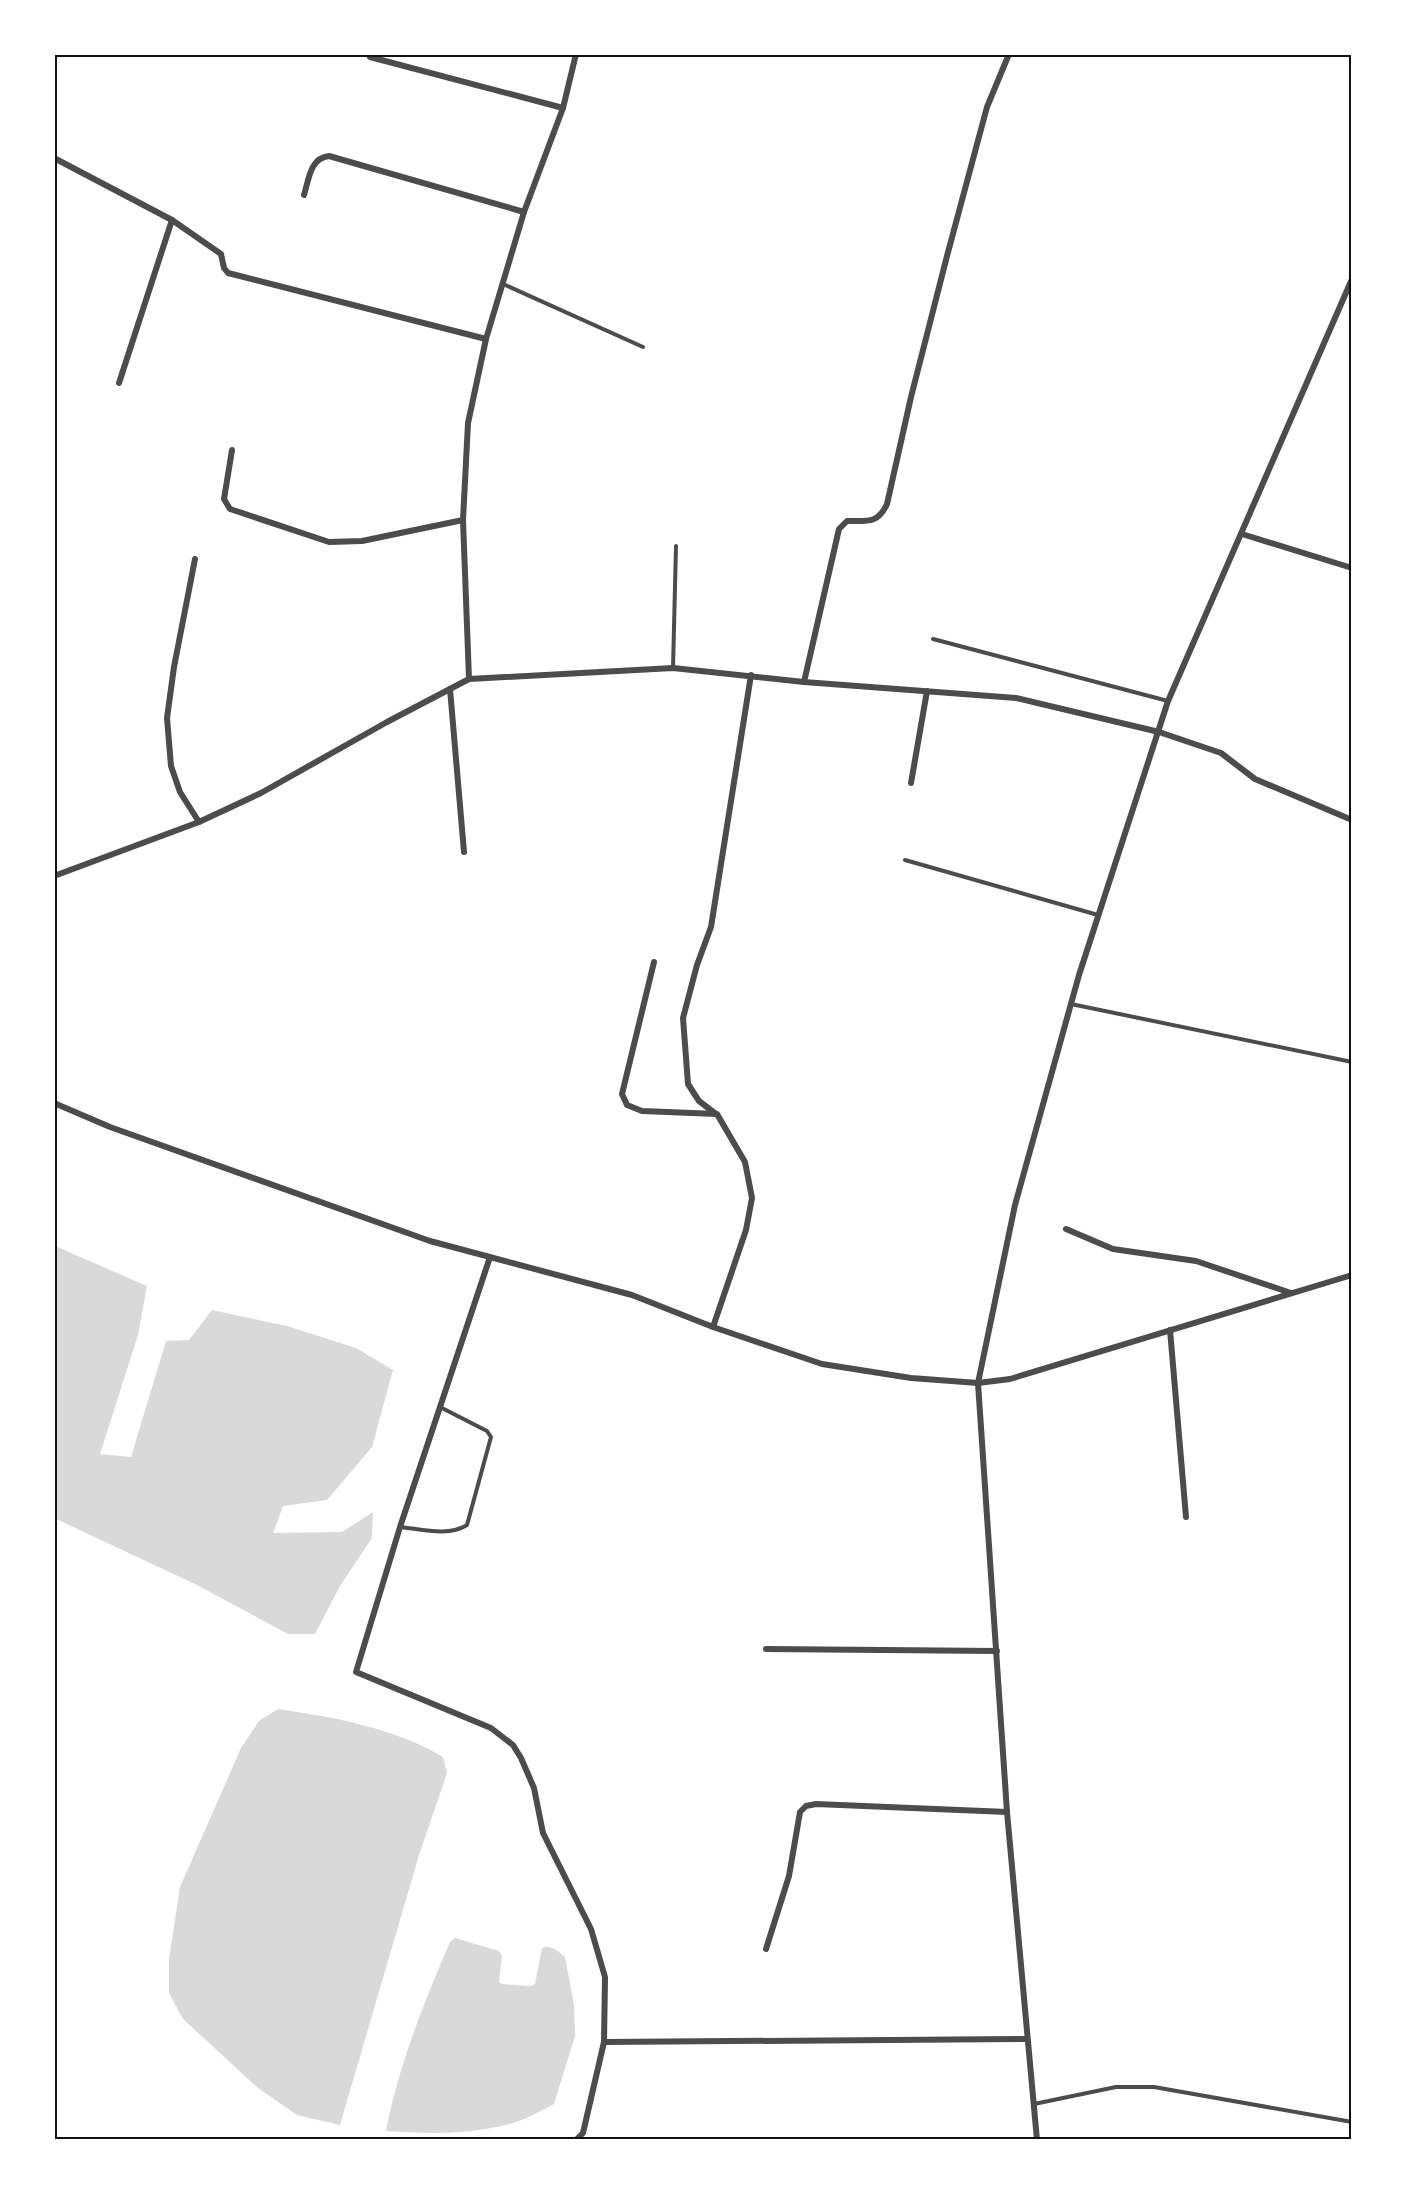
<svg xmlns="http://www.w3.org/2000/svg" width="1406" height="2194" font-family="Lato,sans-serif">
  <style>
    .water { fill: #d9d9d9 }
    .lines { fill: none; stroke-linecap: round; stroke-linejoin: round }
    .service { stroke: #4c4c4c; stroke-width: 4 }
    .minor { stroke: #4c4c4c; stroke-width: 6 }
    .neatline { fill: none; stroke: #111; stroke-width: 2 }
  </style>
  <rect width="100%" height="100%" fill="#fff"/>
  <!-- water -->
  <g class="water">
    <polygon points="55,1246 147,1286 138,1335 100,1454 131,1457 166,1341 189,1340 212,1310 287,1326 356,1348 393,1370 372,1447 327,1500 283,1506 273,1533 342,1532 373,1512 372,1538 340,1586 315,1634 288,1634 197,1585 54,1518"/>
    <path d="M278,1709C333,1717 395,1728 443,1757L447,1773L419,1855L340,2125L297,2115L258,2088L183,2019L169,1993V1959L180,1887L241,1748L259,1721Z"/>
    <path d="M455,1938L499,1951L502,1956L499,1982L502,1984L531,1986L535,1984L542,1948C551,1944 557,1951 565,1957L574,2005L575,2036L554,2104C542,2110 529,2118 516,2122C473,2135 430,2134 386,2131C399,2064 423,2005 450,1942Z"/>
  </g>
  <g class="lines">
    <!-- service -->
    <g class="service">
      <polyline points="503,284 643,347"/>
      <polyline points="933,639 1168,701"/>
      <polyline points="673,668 676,546"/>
      <polyline points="905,860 1098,915"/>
      <polyline points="1071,1004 1352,1062"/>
      <path d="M400,1527C421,1529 448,1537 467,1525L491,1437L487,1431L440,1407"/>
      <polyline points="1034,2104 1116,2087 1154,2087 1352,2122"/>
    </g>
    <!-- minor -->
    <g class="minor">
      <polyline points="370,57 563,108"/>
      <polyline points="54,158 172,220 119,383"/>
      <path d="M304,195C309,179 310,158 329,156L524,212"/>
      <polyline points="172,220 221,254 224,268 228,273 486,339"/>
      <polyline points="232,450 224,499 230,509 329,542 362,541 463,520"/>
      <polyline points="1242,534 1352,568"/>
      <polyline points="195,559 174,667 167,718 171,766 180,792 199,822"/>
      <polyline points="469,679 463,520 468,423 486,339 524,212 563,108 576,54"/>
      <path d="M804,682L839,529L847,521C867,521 878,524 887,504L911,397L947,256L987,107L1009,54"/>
      <polyline points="450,689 464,852"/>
      <polyline points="911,783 927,691"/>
      <polyline points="54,876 199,822 261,793 387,722 469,679 673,668 804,682 1016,698 1159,732 1221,753 1255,779 1352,820"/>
      <polyline points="654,962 622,1094 627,1105 642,1111 717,1114 745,1162 752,1198 746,1230 713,1327"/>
      <polyline points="54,1103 110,1127 430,1241 632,1295 713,1327 822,1364 911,1378 978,1383 1010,1379 1352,1275"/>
      <polyline points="716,1114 699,1101 688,1084 683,1018 697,965 711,927 751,675"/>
      <polyline points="1066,1229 1113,1249 1196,1261 1291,1293"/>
      <polyline points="490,1257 400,1527 356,1672 491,1728 513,1745 521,1758 534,1788 543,1833 591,1929 605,1977 604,2042 583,2133 576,2140"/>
      <polyline points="1170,1330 1186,1517"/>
      <polyline points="766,1649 997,1651"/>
      <polyline points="766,1949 789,1876 800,1812 806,1806 816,1804 1007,1812"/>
      <polyline points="604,2042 1026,2039"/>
      <polyline points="1037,2140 1007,1812 978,1383 1015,1205 1079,975 1168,701 1352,279"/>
    </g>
  </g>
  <!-- border -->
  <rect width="1406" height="2194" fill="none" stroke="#ffffff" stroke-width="111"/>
  <rect x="56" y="56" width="1294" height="2082" class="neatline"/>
</svg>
